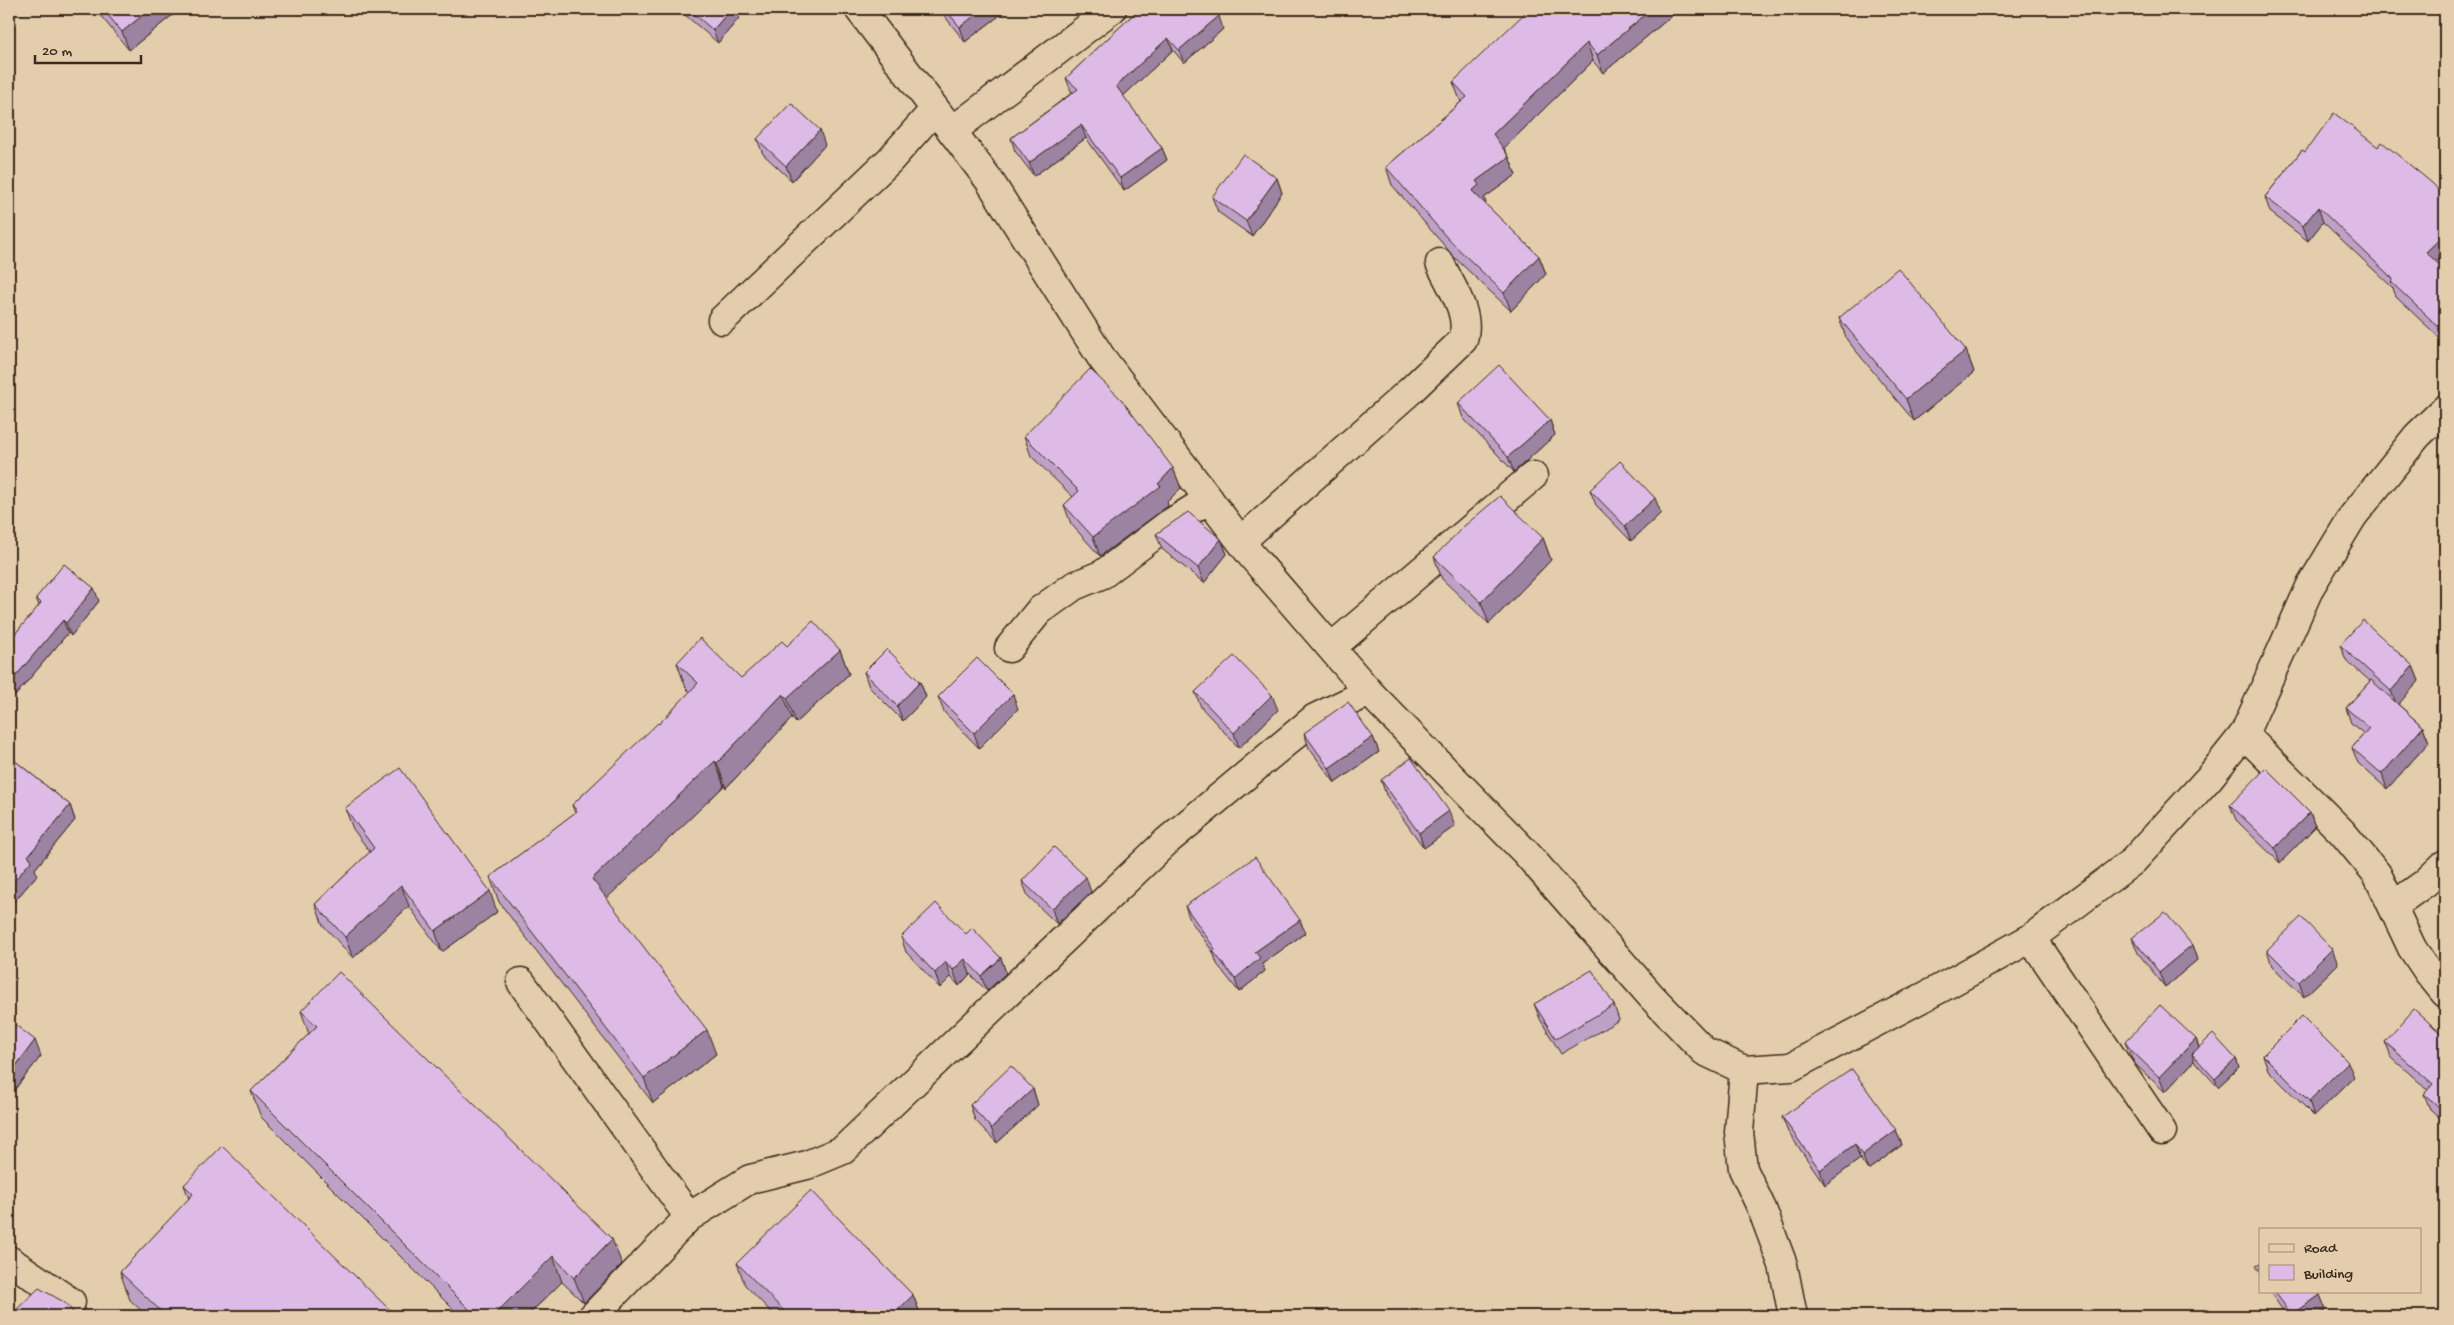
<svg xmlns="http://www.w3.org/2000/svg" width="2454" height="1325" font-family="'Gochi Hand',sans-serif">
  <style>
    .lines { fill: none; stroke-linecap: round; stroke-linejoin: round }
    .street-casing { stroke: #3b2a1e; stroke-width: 31 }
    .street { stroke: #e3cdac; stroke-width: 28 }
    .wall { fill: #bea1c6; stroke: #3b2a1e }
    .shaded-wall { fill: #9b83a1; stroke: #3b2a1e }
    .building { fill: #ddbbe6; stroke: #3b2a1e }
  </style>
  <rect width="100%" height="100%" fill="#e3cdac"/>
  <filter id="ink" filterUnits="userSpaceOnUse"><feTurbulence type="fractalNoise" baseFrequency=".02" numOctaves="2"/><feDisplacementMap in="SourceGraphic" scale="10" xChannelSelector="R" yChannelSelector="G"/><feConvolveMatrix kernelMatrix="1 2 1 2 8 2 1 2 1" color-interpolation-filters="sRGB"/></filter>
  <g filter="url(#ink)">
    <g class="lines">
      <defs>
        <g id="street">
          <polyline points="859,9 989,180 1101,357 1251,555 1369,692 1526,853 1651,996 1704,1051 1744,1070 1791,1067 1939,989 2031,938 2133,861 2209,778 2244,734 2310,587 2353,516 2417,436 2445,409"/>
          <polyline points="952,131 1112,9"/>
          <polyline points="722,320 890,160 935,109"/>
          <path d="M1241,541L1410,391L1463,340C1471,313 1451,287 1440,263"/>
          <polyline points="1332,647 1533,476"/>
          <polyline points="1009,648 1039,611 1074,586 1103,574 1169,524 1209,499"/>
          <polyline points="2244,734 2342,832 2377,874 2412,948 2428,972 2445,993"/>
          <polyline points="2393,906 2425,883 2445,864"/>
          <polyline points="2031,938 2162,1131"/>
          <polyline points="521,982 689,1217"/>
          <polyline points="1744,1070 1739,1132 1743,1169 1762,1209 1783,1265 1793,1316"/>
          <polyline points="9,1260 71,1302"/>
          <polyline points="593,1316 689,1217 750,1179 807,1165 843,1150 1167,841 1315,718 1369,692"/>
        </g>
      </defs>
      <!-- street casing -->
      <use href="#street" class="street-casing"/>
      <!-- street -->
      <use href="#street" class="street"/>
    </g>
    <!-- wall -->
    <g class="wall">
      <polygon points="95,9 180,9 129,50"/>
      <polygon points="683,9 735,9 739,18 718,43 685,15"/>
      <polygon points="939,9 1008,9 965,42"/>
      <polygon points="1139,9 1223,29 1184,63 1173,50 1123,96 1162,148 1167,160 1124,191 1086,138 1034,176 1015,151 1011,138 1073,92 1071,91 1066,78"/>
      <polygon points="1540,9 1680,9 1603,73 1593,61 1504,148 1509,157 1516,175 1484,198 1486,203 1485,204 1539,256 1546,274 1511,311 1455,258 1392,185 1386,167 1461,102 1460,100 1453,82"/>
      <polygon points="2435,9 2445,9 2445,19"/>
      <polygon points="757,139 825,145 792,181 763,154"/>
      <polygon points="2302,150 2437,262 2445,270 2445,343 2396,297 2393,288 2323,222 2308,241 2270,212 2265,197"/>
      <polygon points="1277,178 1282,193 1252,236 1218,212 1212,197"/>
      <polygon points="1839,318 1966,350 1974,372 1914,421 1847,340"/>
      <polygon points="1458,403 1550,420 1555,435 1514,472 1463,418"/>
      <polygon points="1024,436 1173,468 1181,488 1167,502 1168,506 1100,556 1071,524 1064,505 1073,497 1031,456"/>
      <polygon points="1590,490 1661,513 1631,541 1596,505"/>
      <polygon points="1156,534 1221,539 1227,554 1204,583 1162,549"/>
      <polygon points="1543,538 1551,560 1489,624 1442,579 1434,557"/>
      <polygon points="36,598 99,601 71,636 68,633 15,696 9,690 9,641 39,606"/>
      <polygon points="2340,645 2413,666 2419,681 2398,704 2423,727 2429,742 2387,789 2358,763 2352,748 2364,734 2351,723 2346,708 2370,681 2346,660"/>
      <polygon points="787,646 840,650 849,674 796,723 792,718 726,788 724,786 606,898 716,1054 653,1103 499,902 490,877 575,813 572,805 659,724 690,692 686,688 677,663 741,678"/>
      <polygon points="864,672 920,682 926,697 903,721 869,687"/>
      <polygon points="1195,692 1278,710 1239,748 1201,707"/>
      <polygon points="938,697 1018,709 979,748 944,712"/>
      <polygon points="1304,733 1373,737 1379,752 1335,783 1309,748"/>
      <polygon points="9,756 70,805 75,820 35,869 37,875 12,904 9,901"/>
      <polygon points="1381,780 1455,826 1424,848 1386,795"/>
      <polygon points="2230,805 2310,812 2315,827 2280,863 2236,820"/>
      <polygon points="345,808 497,912 442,952 409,906 353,958 323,925 315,904 370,852 353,829"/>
      <polygon points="1022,881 1091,892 1057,924 1028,896"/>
      <polygon points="1185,906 1300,920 1305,933 1262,964 1265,971 1239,992 1217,964 1213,952 1190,920"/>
      <polygon points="966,934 1001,958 1006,973 987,991 970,974 959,986 951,977 940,988 906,952 901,937"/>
      <polygon points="2132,938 2192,945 2197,960 2165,987 2138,953"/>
      <polygon points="2267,950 2338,964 2304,997 2272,966"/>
      <polygon points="1534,1004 1614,1005 1619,1020 1561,1054 1540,1019"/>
      <polygon points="301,1011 622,1264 584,1303 562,1282 527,1316 460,1316 261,1117 251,1091 309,1034"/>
      <polygon points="9,1020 41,1056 15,1089 9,1084"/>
      <polygon points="2445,1037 2445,1122 2430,1109 2424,1094 2428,1090 2391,1057 2385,1042"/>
      <polygon points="2196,1039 2199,1047 2236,1059 2239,1067 2218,1087 2194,1061 2165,1092 2136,1065 2131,1057 2125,1042"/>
      <polygon points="2263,1055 2354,1077 2314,1116 2268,1070"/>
      <polygon points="1033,1089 1038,1105 997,1143 975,1120 970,1105"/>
      <polygon points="1782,1117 1896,1130 1902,1145 1868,1170 1860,1159 1825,1185 1788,1132"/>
      <polygon points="184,1185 396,1316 147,1316 130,1300 120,1272 189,1199"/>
      <polygon points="737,1263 913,1295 921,1316 775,1316 745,1285"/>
      <polygon points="2269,1291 2318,1291 2326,1310 2317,1316 2287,1316"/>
    </g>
    <!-- shaded-wall -->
    <g class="shaded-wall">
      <polygon points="150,9 180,9 129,50 122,32"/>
      <polygon points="731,9 735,9 739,18 718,43 713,30"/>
      <polygon points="983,9 1008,9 965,42 960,27"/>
      <polygon points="1652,9 1680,9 1603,73 1597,55"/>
      <polygon points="1219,16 1223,29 1184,63 1179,50"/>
      <polygon points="1168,38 1173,50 1120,99 1116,86"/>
      <polygon points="1587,43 1593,61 1500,152 1493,134"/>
      <polygon points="1081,125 1086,138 1034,176 1029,163"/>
      <polygon points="820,130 825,145 792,181 786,166"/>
      <polygon points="1162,148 1167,160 1124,191 1120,178"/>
      <polygon points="1509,157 1516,175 1484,198 1486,203 1479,210 1472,191 1476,181"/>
      <polygon points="1277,178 1282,193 1252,236 1246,221"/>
      <polygon points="2318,207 2323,222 2308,241 2303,226"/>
      <polygon points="2445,234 2445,254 2431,266 2426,252"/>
      <polygon points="1539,256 1546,274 1511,311 1504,293"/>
      <polygon points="1966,350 1974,372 1914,421 1906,399"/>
      <polygon points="1550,420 1555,435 1514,472 1508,457"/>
      <polygon points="1173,468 1181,488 1167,502 1168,506 1100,556 1093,537 1158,484"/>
      <polygon points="1655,498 1661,513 1631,541 1625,526"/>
      <polygon points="1543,538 1551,560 1489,624 1481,602"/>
      <polygon points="1221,539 1227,554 1204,583 1198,568"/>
      <polygon points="94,588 99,601 71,636 66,623"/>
      <polygon points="63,620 68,633 15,696 10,683"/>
      <polygon points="840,650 849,674 796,723 787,698"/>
      <polygon points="2413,666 2419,681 2397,706 2391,691"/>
      <polygon points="920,682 926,697 903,721 897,706"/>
      <polygon points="783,694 792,718 726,788 717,763"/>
      <polygon points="1013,694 1018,709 979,748 974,733"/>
      <polygon points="1272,695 1278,710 1239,748 1234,733"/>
      <polygon points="2423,727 2429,742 2387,789 2382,774"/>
      <polygon points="1373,737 1379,752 1335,783 1329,768"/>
      <polygon points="715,761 724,786 601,904 592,879"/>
      <polygon points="70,805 75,820 35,869 37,875 12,904 9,895 9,887 28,856"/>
      <polygon points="1449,811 1455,826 1424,848 1419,833"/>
      <polygon points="2310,812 2315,827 2280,863 2275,848"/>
      <polygon points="1086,877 1091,892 1057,924 1052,909"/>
      <polygon points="401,885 409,906 353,958 345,937"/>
      <polygon points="490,891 497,912 442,952 435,931"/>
      <polygon points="1300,920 1305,933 1262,964 1265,971 1239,992 1235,979 1255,952"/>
      <polygon points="2192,945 2197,960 2165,987 2159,972"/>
      <polygon points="2332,949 2338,964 2304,997 2299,982"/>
      <polygon points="1001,958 1006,973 987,991 981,976"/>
      <polygon points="965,959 970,974 959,986 953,970"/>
      <polygon points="946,962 951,977 940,988 935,973"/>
      <polygon points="707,1030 716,1054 653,1103 644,1078"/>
      <polygon points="2196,1039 2201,1054 2192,1054 2194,1061 2165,1092 2159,1077"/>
      <polygon points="35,1040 41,1056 15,1089 10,1074"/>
      <polygon points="2236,1059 2239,1067 2218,1087 2215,1079"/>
      <polygon points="2348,1062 2354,1077 2314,1116 2309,1101"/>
      <polygon points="1033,1089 1038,1105 997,1143 991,1128"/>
      <polygon points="1896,1130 1902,1145 1868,1170 1862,1155"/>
      <polygon points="1855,1144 1860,1159 1825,1185 1820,1170"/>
      <polygon points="612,1239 622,1264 584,1303 574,1278"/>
      <polygon points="553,1256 562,1282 527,1316 493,1316"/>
      <polygon points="913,1295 921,1316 892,1316"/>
      <polygon points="2320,1295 2326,1310 2317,1316 2292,1316 2292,1315"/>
    </g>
    <!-- building -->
    <g class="building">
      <polygon points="103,9 150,9 122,32"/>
      <polygon points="688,9 731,9 713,30"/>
      <polygon points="945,9 983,9 960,27"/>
      <polygon points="1139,9 1212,9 1219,16 1179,50 1168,38 1116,86 1162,148 1120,178 1081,125 1029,163 1011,138 1078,89 1066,78"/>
      <polygon points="1529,9 1534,13 1540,9 1652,9 1597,55 1587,43 1493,134 1509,157 1476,181 1479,185 1472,191 1539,256 1504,293 1448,239 1386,167 1467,97 1453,82"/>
      <polygon points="791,103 820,130 786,166 757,139"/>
      <polygon points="2334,113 2378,147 2382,142 2432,183 2445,197 2445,234 2426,252 2445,270 2445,333 2391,282 2393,279 2318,207 2303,226 2265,197 2302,150 2305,152"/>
      <polygon points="1243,154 1277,178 1246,221 1212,197"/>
      <polygon points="1898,268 1966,350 1906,399 1839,318"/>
      <polygon points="1499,365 1550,420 1508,457 1458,403"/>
      <polygon points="1090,369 1121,399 1173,468 1158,484 1161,486 1093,537 1064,505 1079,491 1024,436"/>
      <polygon points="1620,461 1655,498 1625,526 1590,490"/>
      <polygon points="1500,496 1543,538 1481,602 1434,557 1463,527"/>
      <polygon points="1188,512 1221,539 1198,568 1156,534"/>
      <polygon points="64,564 94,588 66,623 63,620 10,683 9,682 9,641 41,603 36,598"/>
      <polygon points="2363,620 2413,666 2391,691 2340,645"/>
      <polygon points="813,621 840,650 787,698 783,694 717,763 715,761 592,879 707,1030 644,1078 490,877 577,811 572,805 658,723 659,724 698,683 677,663 700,638 741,678 782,641 787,646"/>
      <polygon points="887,649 920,682 897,706 864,672"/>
      <polygon points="1234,656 1272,695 1234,733 1195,692"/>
      <polygon points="977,658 1013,694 974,733 938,697"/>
      <polygon points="2371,680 2423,727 2382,774 2352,748 2369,728 2346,708"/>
      <polygon points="1348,702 1373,737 1329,768 1304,733"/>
      <polygon points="9,756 70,805 28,856 32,860 9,887"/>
      <polygon points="1411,758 1449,811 1419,833 1381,780"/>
      <polygon points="400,768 490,891 435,931 401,885 345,937 315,904 374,848 345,808"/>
      <polygon points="2266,768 2310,812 2275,848 2230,805"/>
      <polygon points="1054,847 1086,877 1052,909 1022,881"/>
      <polygon points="1255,857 1300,920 1255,952 1260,958 1235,979 1213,951 1215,949 1185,906"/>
      <polygon points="936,903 966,934 972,928 1001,958 981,976 965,959 953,970 946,962 935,973 901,937"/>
      <polygon points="2165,912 2192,945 2159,972 2132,938"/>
      <polygon points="2301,917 2332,949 2299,982 2267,950"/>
      <polygon points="1592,970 1614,1005 1556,1039 1534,1004"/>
      <polygon points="339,972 612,1239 574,1278 553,1256 493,1316 476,1316 251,1091 317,1026 301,1011"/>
      <polygon points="2160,1005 2196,1039 2159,1077 2131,1050 2125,1042"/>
      <polygon points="2414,1009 2445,1037 2445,1112 2424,1094 2433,1084 2385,1042"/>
      <polygon points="2302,1016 2348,1062 2309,1101 2263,1055"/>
      <polygon points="9,1020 35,1040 10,1074 9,1073"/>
      <polygon points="2213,1034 2236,1059 2215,1079 2192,1054"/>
      <polygon points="1011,1066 1033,1089 991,1128 970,1105"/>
      <polygon points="1852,1069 1896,1130 1862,1155 1855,1144 1820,1170 1782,1117"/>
      <polygon points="222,1146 396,1316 166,1316 120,1272 193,1194 184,1185"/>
      <polygon points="811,1190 913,1295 892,1316 789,1316 737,1263"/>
      <polygon points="2260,1264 2260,1272 2256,1266"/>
      <polygon points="39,1288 64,1302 77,1316 20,1316 15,1311"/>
      <polygon points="2274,1291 2318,1291 2320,1295 2292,1315"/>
    </g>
  </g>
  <!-- margin -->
  <rect width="2454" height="1325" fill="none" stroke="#e3cdac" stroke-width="30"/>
  <rect x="15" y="15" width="2424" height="1295" fill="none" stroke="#3b2a1e" stroke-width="2" filter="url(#ink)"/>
  <!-- legend -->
  <rect x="2259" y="1228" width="162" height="65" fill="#e3cdac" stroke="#a08c73"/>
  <rect x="2269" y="1244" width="25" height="8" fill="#e3cdac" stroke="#a08c73"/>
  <text x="2304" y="1252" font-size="15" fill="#3b2a1e">Road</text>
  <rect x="2269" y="1265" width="25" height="15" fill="#ddbbe6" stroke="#a08c73"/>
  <text x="2304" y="1278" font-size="15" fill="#3b2a1e">Building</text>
  <!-- scale -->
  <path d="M35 55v8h106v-8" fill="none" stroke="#3b2a1e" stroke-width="2.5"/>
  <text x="42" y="55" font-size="15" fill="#3b2a1e" stroke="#e3cdac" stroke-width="4" paint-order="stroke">20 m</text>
</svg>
